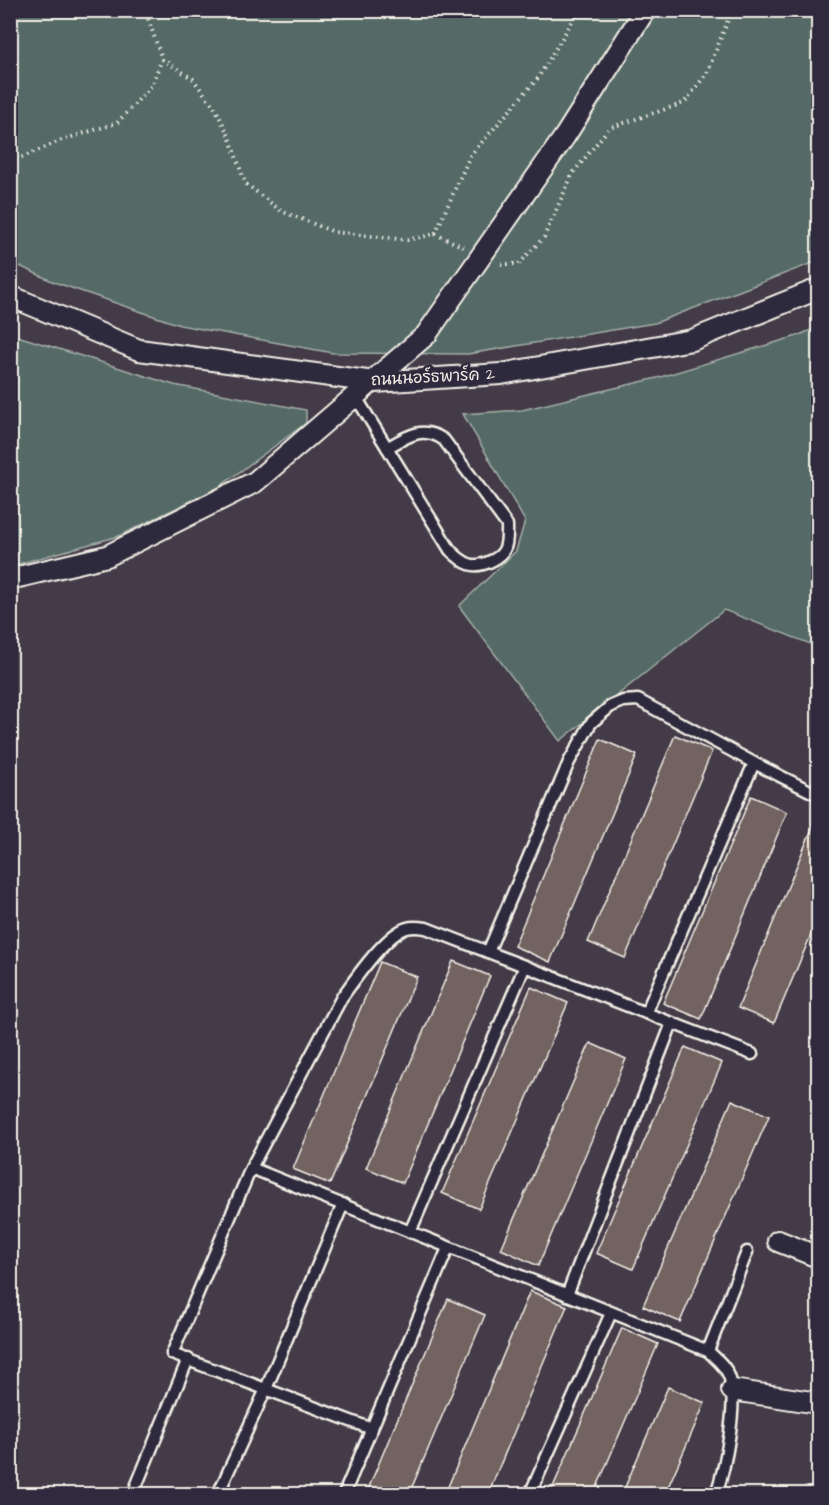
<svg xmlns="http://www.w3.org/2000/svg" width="829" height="1505" font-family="'Architects Daughter','Playpen Sans Thai',sans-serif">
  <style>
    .green { fill: #556b66; stroke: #a4aea7; stroke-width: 1.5 }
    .building { fill: #736361; stroke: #f4f1e8; stroke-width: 1.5 }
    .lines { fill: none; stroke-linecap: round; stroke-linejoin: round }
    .lane-casing { stroke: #f4f1e8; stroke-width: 15 }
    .street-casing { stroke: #f4f1e8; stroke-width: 24 }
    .path { stroke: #f4f1e8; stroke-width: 4; stroke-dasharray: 1.5 4.5; stroke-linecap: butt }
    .lane { stroke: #2f2a3d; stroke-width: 10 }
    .street { stroke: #2f2a3d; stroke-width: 20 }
    .labels { text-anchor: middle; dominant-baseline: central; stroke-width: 5; stroke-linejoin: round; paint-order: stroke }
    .street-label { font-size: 16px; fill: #f4f1e8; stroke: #2f2a3d }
  </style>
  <rect width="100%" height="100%" fill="#433b48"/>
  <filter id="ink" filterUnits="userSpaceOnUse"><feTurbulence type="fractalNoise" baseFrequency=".0167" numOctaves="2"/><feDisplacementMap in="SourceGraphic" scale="12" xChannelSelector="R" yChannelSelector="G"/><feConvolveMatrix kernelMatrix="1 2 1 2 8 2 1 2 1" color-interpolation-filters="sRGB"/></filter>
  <g filter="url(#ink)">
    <!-- green -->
    <g class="green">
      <polygon points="11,11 818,11 818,261 655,323 468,354 333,353 180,325 54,282 11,262"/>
      <polygon points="818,327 818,647 724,610 560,741 459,606 516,551 525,521 463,414 522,410 657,378 797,336"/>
      <polygon points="11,334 174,385 306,410 306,423 219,487 119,536 11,566"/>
    </g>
    <!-- building -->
    <g class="building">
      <polygon points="675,735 712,751 625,958 588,942"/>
      <polygon points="600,739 637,755 550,962 514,946"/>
      <polygon points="751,796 787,812 701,1019 663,1003"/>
      <polygon points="818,814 818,918 774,1023 738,1008"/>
      <polygon points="453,961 490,976 403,1183 366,1168"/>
      <polygon points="380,962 417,977 330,1184 293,1169"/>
      <polygon points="531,987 568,1003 479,1209 442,1193"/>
      <polygon points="590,1043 626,1059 538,1266 501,1249"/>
      <polygon points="685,1047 722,1063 633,1269 596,1253"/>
      <polygon points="732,1100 769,1116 680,1322 643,1306"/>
      <polygon points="530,1291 567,1306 488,1494 445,1494"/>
      <polygon points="448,1299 485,1315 409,1494 366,1494"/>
      <polygon points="622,1328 658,1344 594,1494 550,1494"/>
      <polygon points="668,1387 705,1403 665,1494 622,1494"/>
    </g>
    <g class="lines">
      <defs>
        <g id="lane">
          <path d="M356,397L450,550C465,565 474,570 493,560C497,558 502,554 504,550C508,543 507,533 507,525L444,440C423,425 407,436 387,448"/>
          <polyline points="488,952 569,762 591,723 611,706 623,701 638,700 754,763 818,795"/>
          <polyline points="646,1013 754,763"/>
          <path d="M251,1168L708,1351C716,1359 725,1365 729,1376C739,1401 725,1468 716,1494"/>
          <polyline points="410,1232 525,966"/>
          <polyline points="567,1295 672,1023"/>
          <polyline points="708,1351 747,1252"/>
          <path d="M372,1429L172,1354L251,1168L342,997C355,979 386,934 407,928C413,926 420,927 426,928L752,1054"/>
          <polyline points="133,1494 188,1359"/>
          <polyline points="218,1494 266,1389 343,1204"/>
          <polyline points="344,1494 448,1248"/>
          <polyline points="530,1494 611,1313"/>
        </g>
        <g id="street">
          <polyline points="10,296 139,350 374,382 501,374 692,340 818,289"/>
          <polyline points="10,579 107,556 255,482 426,335 565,136 645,10"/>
          <polyline points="778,1241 818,1257"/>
          <polyline points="732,1390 818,1403"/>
        </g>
      </defs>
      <!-- lane casing -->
      <use href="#lane" class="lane-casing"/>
      <!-- street casing -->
      <use href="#street" class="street-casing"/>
      <!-- path -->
      <g class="path">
        <polyline points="162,59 193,79 215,108 229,136 245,183 281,211 334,232 407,240 435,234 470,156 538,78 579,10"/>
        <polyline points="10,158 18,159 62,140 117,123 152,85 162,59 145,10"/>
        <polyline points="435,234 464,247"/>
        <polyline points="501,264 519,264 544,237 573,173 609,128 684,103 707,73 732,10"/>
      </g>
      <!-- lane -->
      <use href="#lane" class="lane"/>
      <!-- street -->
      <use href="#street" class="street"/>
    </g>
  </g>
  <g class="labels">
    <!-- street labels -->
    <g class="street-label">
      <text transform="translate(433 377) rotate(-3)">ถนนนอร์ธพาร์ค 2</text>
    </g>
  </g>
  <!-- margin -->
  <rect width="829" height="1505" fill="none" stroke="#2f2a3d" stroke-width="36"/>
  <rect x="18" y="18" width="793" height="1469" fill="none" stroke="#f4f1e8" stroke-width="2" filter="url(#ink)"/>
</svg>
